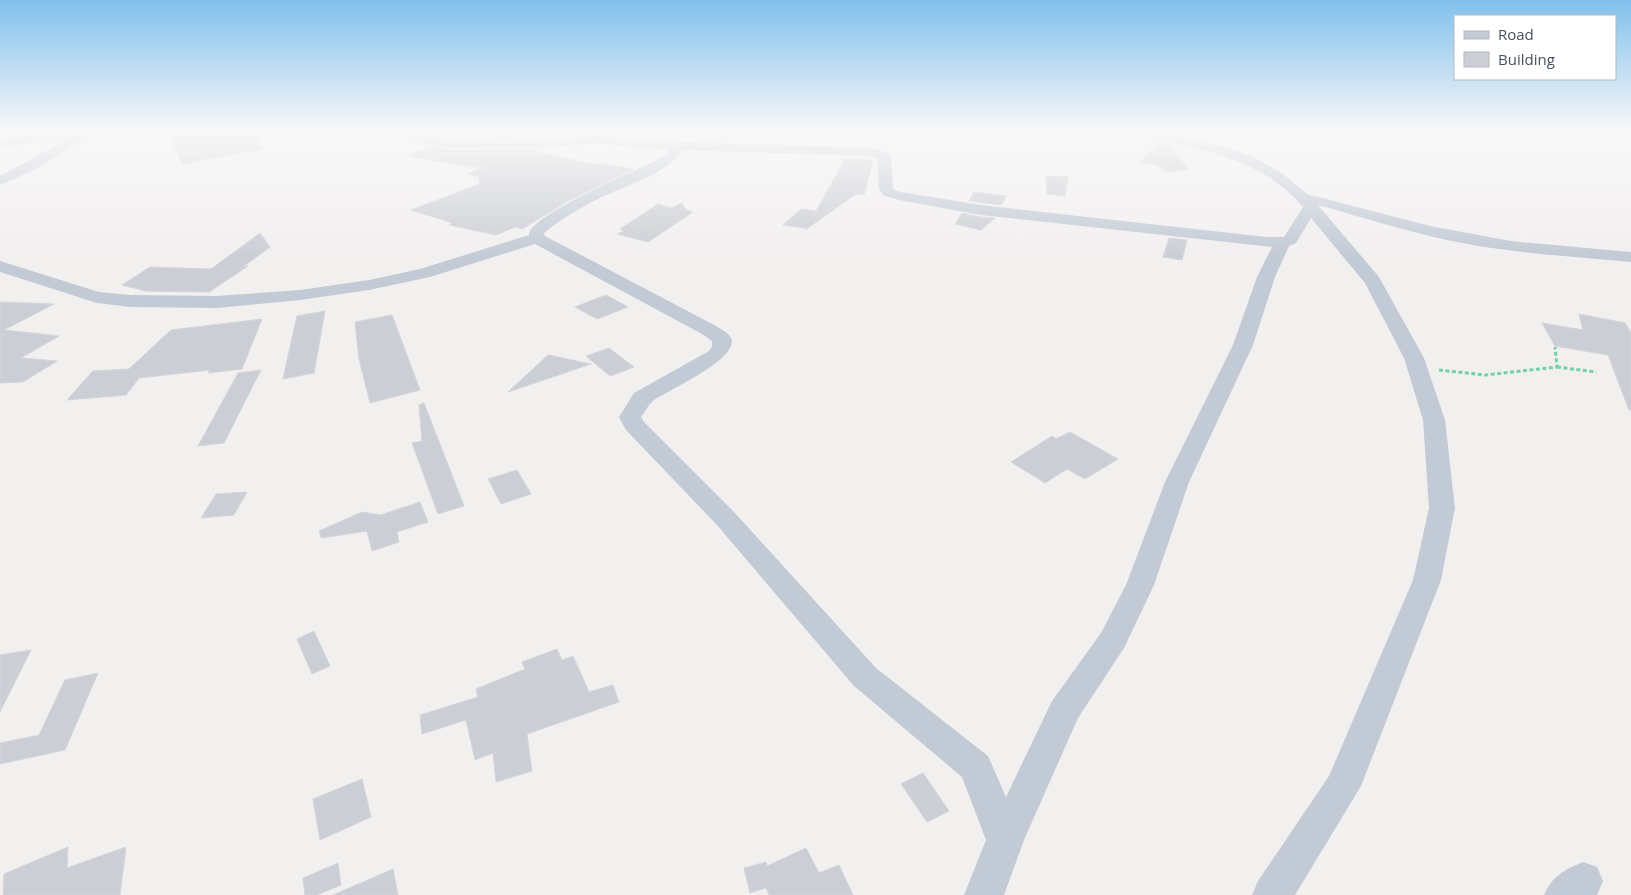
<svg xmlns="http://www.w3.org/2000/svg" width="1631" height="895" font-family="'Open Sans',sans-serif">
  <style>
    .building { fill: #cbced4; stroke: #d3d5db }
    .lines { fill: none; stroke-linecap: round; stroke-linejoin: round }
    .path { stroke: #72d1aa; stroke-width: 3; stroke-dasharray: 4 2.5; stroke-linecap: butt }
    .minor { fill: #c2cad5; fill-rule: evenodd }
  </style>
  <rect width="100%" height="100%" fill="#f2efef"/>
  <!-- building -->
  <g class="building">
    <polygon points="168,132 260,132 261,149 183,164"/>
    <polygon points="460,134 492,139 498,134 565,137 519,140 484,140 451,138"/>
    <polygon points="1157,145 1169,145 1189,170 1166,172 1156,164 1140,162"/>
    <polygon points="431,146 450,150 538,149 534,151 596,165 600,163 634,169 568,201 522,229 515,227 496,235 449,225 453,223 411,210 480,184 479,178 480,177 467,174 482,168 407,156"/>
    <polygon points="845,159 873,160 864,195 856,194 805,230 806,228 783,225 801,209 816,211"/>
    <polygon points="1046,176 1068,177 1065,196 1047,194"/>
    <polygon points="974,192 1006,196 1001,205 969,201"/>
    <polygon points="682,203 686,210 693,212 648,242 617,234 624,231 620,229 658,204 672,208"/>
    <polygon points="962,213 981,217 995,218 981,230 955,224"/>
    <polygon points="260,233 270,247 243,267 248,266 209,292 146,291 122,285 150,267 211,269"/>
    <polygon points="1169,238 1187,240 1182,260 1163,257"/>
    <polygon points="606,295 628,307 597,319 575,307"/>
    <polygon points="0,302 54,304 4,330 59,336 21,358 57,361 23,382 0,383"/>
    <polygon points="325,311 314,373 283,379 297,316"/>
    <polygon points="1579,314 1625,323 1631,332 1631,410 1629,410 1608,355 1555,346 1542,323 1583,330"/>
    <polygon points="392,315 420,390 370,403 359,359 355,322"/>
    <polygon points="262,319 242,369 208,373 210,370 139,378 126,395 67,400 93,371 129,369 171,330"/>
    <polygon points="609,348 634,367 610,376 586,356"/>
    <polygon points="548,355 591,364 508,392"/>
    <polygon points="261,370 224,443 198,446 238,373"/>
    <polygon points="424,403 464,506 438,514 412,443 422,441 419,405"/>
    <polygon points="1070,432 1118,459 1085,479 1067,469 1045,483 1011,462 1052,436 1056,439"/>
    <polygon points="517,470 531,494 501,504 488,479"/>
    <polygon points="247,492 234,515 201,518 216,494"/>
    <polygon points="420,502 428,522 397,532 399,542 372,551 367,531 321,538 319,531 362,512 380,515"/>
    <polygon points="314,631 330,666 312,674 297,639"/>
    <polygon points="557,649 562,660 573,656 589,692 613,685 619,702 527,734 532,771 496,782 493,753 475,760 466,720 422,734 420,715 478,697 476,689 525,669 522,662"/>
    <polygon points="31,650 0,712 0,655"/>
    <polygon points="98,673 65,750 0,764 0,743 39,735 65,680"/>
    <polygon points="923,773 949,811 927,822 901,784"/>
    <polygon points="362,779 371,817 320,840 313,799"/>
    <polygon points="68,847 67,868 126,847 120,895 3,895 4,874"/>
    <polygon points="806,848 819,873 839,865 853,895 769,895 766,888 750,893 744,868 766,862 767,866"/>
    <polygon points="338,863 341,885 317,895 305,895 303,878"/>
    <polygon points="393,869 398,895 333,895"/>
  </g>
  <g class="lines">
    <!-- path -->
    <g class="path">
      <polyline points="1557,367 1596,372"/>
      <polyline points="1439,370 1485,375 1557,367 1555,347"/>
    </g>
    <!-- minor -->
    <g class="minor">
      <polygon points="62,132 96,132 36,169 0,185 0,176 70,138 0,147 0,139"/>
      <path d="M398,132C415,130 432,139 450,140C494,143 544,142 588,137L584,132H597L603,136L632,140L869,148C877,150 886,150 891,157L893,189L901,192L981,205L1266,237H1284L1303,207C1261,157 1198,149 1139,135L1137,132H1157L1225,147L1256,158L1283,174L1307,194L1430,226L1511,241L1631,252V262C1578,257 1525,254 1473,245C1420,236 1369,219 1318,205L1379,277L1424,358L1445,420L1455,508L1441,580L1361,786L1295,895H1252L1258,881L1329,776L1413,580L1429,508L1423,420L1404,358L1365,283L1311,218L1296,243L1289,246L1275,277L1253,345L1189,482L1154,585L1124,648L1078,718L1024,840L1004,895H964L986,840L962,777L854,686L717,525L626,430L619,417L634,393L709,351L712,347V341L702,334L535,244L430,277L369,290L300,300L216,308L130,307L97,303L0,272V261L99,292L130,295L216,296L300,290L369,280L420,269L529,235C527,217 634,171 653,162L667,154L669,149L632,148L599,143L549,147L450,148L422,143L410,140ZM682,150L869,156L877,158L879,189L884,196L899,200L981,215L1272,247L1257,277L1233,345L1165,482L1126,585L1101,633L1052,701L1006,797L988,756L876,668L735,513L644,422L641,417C645,412 648,405 653,401C668,390 740,359 731,338C729,333 721,329 716,326L545,236L544,233C561,219 580,208 600,198C622,187 671,172 682,150Z"/>
      <path d="M1583,862L1597,867L1603,881L1597,895H1544C1552,876 1564,870 1583,862Z"/>
    </g>
  </g>
  <!-- sky -->
  <linearGradient id="sky" x2="0" y2="1"><stop stop-color="#81c0eb"/><stop offset="0.51" stop-color="#f9f8f8"/><stop offset="1" stop-color="#f9f8f8" stop-opacity="0"/></linearGradient>
  <rect width="1631" height="257" fill="url(#sky)"/>
  <!-- legend -->
  <rect x="1454" y="15" width="162" height="65" fill="#ffffff" stroke="#b5b9bf"/>
  <rect x="1464" y="31" width="25" height="8" fill="#c2cad5" stroke="#b5b9bf"/>
  <text x="1498" y="40" font-size="15" fill="#46515e">Road</text>
  <rect x="1464" y="52" width="25" height="15" fill="#cbced4" stroke="#b5b9bf"/>
  <text x="1498" y="65" font-size="15" fill="#46515e">Building</text>
</svg>
